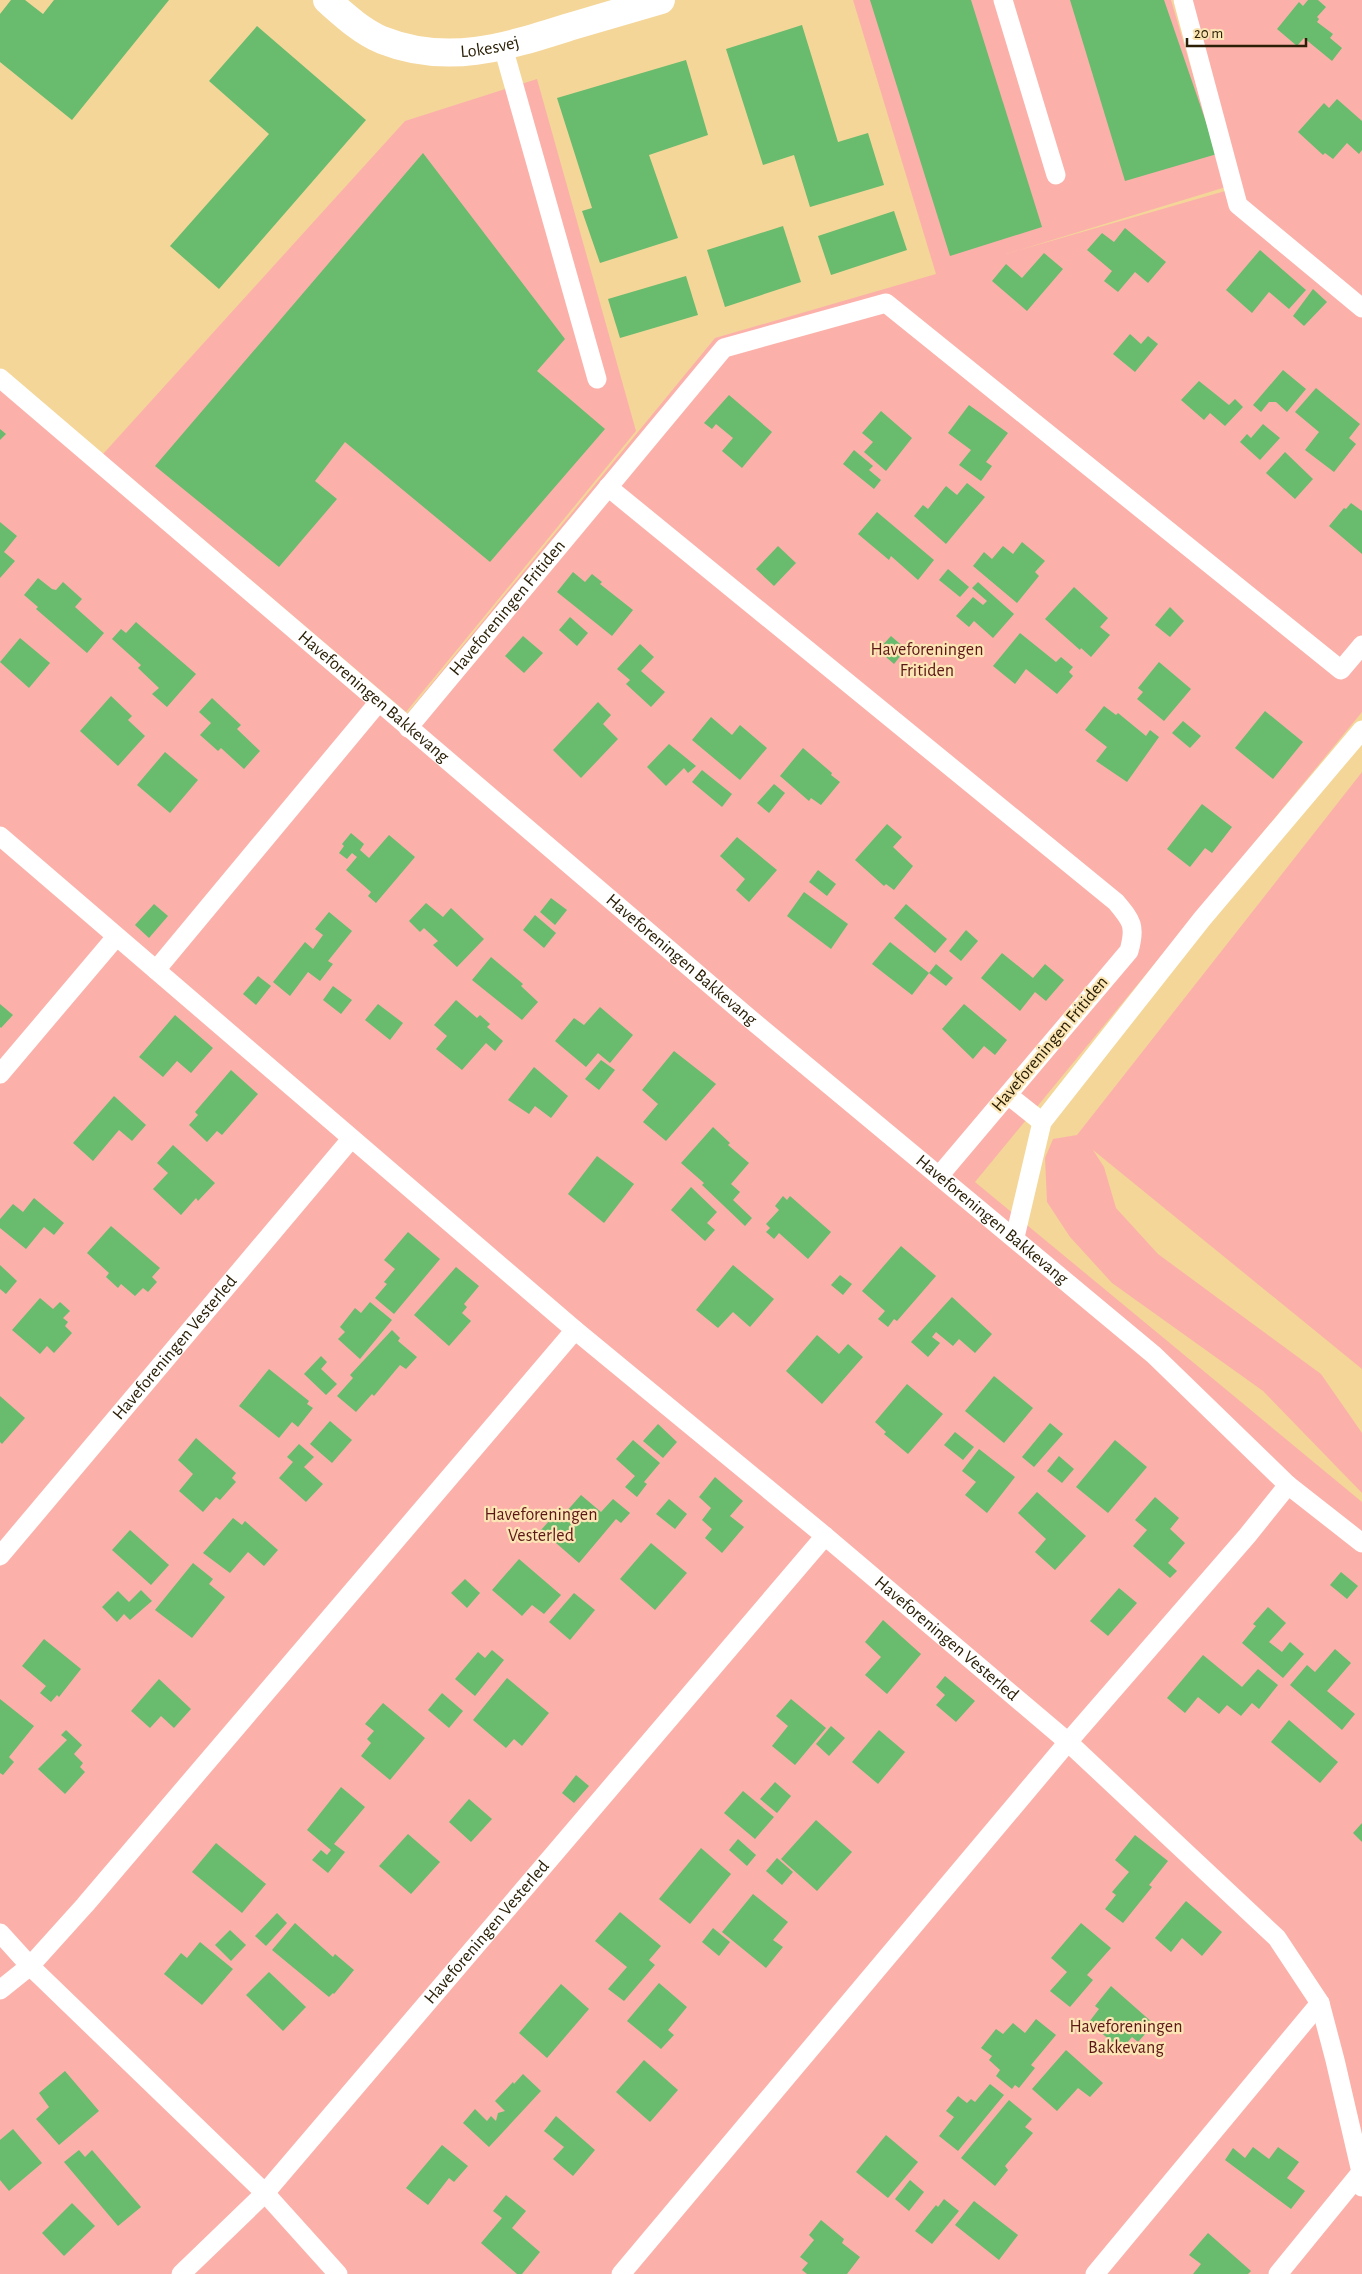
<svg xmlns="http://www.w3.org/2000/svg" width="1362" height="2274" font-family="'Alegreya Sans',sans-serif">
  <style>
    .green { fill: #fbb1aa }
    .building { fill: #69bb6e }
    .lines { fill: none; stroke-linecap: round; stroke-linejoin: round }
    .service { stroke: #fff; stroke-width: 19 }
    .minor { stroke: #fff; stroke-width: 28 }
    .labels { text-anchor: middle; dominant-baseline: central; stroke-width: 4.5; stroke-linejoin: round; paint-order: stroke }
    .street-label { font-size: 18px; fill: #2b2007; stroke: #fce5b4 }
    .park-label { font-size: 18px; fill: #5c1717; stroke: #fce5b4 }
  </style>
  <rect width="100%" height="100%" fill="#f4d699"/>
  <!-- green -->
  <g class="green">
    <polygon points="853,0 1171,0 1226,187 1006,254 1232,189 1173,0 1362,0 1362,712 975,1182 1362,1502 1362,2274 0,2274 0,377 406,715 715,338 936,274"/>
    <polygon points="537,79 636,431 406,712 103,454 405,121"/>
    <polygon points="1362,772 1362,1369 1093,1150 1104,1167 1116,1208 1158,1254 1321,1374 1362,1433 1362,1493 1263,1391 1112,1283 1070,1237 1047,1202 1045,1158 1053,1139 1077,1135"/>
  </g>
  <!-- building -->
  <g class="building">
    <polygon points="11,0 25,0 43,14 54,0 169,0 72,120 0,62 0,14"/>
    <polygon points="870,0 971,0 1042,227 950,256"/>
    <polygon points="1070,0 1164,0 1217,154 1125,181"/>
    <polygon points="1308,0 1318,0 1326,7 1317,17 1319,19 1317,22 1333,34 1330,38 1342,48 1332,61 1304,38 1297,46 1277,29 1299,2 1303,6"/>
    <polygon points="802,25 838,142 868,133 884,185 810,207 794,155 763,165 726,49"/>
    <polygon points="257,26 366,120 219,289 170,246 269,134 209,81"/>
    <polygon points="686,60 708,135 649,155 678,238 600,263 582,211 592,208 557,98"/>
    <polygon points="1337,99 1362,121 1362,150 1359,154 1347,143 1333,159 1325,153 1323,155 1298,132 1324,103 1329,108"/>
    <polygon points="423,153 565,339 537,371 605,429 490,562 345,442 315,481 337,499 279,567 155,466"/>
    <polygon points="894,211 907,250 831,275 818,236"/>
    <polygon points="783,226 801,282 725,307 707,250"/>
    <polygon points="1125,228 1166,262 1148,283 1135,272 1118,292 1104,281 1112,271 1087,250 1102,233 1114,242"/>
    <polygon points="1260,250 1306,290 1289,309 1269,292 1252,313 1226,290"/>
    <polygon points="1044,253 1063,269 1027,311 992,281 1006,264 1022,278"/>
    <polygon points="686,276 698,315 620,338 608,299"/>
    <polygon points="1313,289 1327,302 1304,326 1293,316"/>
    <polygon points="1130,334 1141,344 1148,336 1158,344 1135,372 1113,354"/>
    <polygon points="1283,370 1306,389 1287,412 1276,402 1269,402 1261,412 1253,405"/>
    <polygon points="1199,381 1229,405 1235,399 1243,407 1225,426 1210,413 1204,420 1181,400"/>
    <polygon points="1316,388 1360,424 1349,438 1356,444 1334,472 1305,450 1319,432 1295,412"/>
    <polygon points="729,395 772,432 742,468 722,451 733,438 716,424 712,429 704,423"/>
    <polygon points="969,405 1008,433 986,462 992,466 981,481 959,465 971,450 948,433"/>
    <polygon points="881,411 912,438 886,471 864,452 873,442 862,433"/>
    <polygon points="1263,424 1280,438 1260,460 1240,442 1247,434 1251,438"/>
    <polygon points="0,429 6,434 0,440"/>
    <polygon points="854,450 873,466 869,470 881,480 874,489 843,464"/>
    <polygon points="1285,452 1313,479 1295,499 1266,473"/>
    <polygon points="967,483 985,497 946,544 914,516 923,505 928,509 946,486 957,495"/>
    <polygon points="1351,503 1362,511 1362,554 1329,526 1344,508 1346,509"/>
    <polygon points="877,512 934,560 918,580 891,556 889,560 858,534"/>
    <polygon points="0,522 17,536 4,552 15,561 0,578"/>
    <polygon points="1022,542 1045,561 1035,572 1039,576 1017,603 973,566 984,552 992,559 1003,546 1013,554"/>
    <polygon points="778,546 796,563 774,586 756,569"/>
    <polygon points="948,569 969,587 960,597 939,580"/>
    <polygon points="573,572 585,582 592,574 602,582 600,584 633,610 612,636 557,592"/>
    <polygon points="38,578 52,589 56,590 63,582 82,599 75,607 104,633 87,653 36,609 38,607 24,595"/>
    <polygon points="978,582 1014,614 993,638 974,621 969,627 956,616 973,597 983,605 987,601 972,588"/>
    <polygon points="1074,587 1108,618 1100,627 1110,635 1091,657 1081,648 1080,650 1045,619"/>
    <polygon points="1170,607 1184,621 1170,637 1155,625"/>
    <polygon points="570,617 588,633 577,646 559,630"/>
    <polygon points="136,622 196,674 167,707 152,694 159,688 138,668 141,665 112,639 121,629 126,633"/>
    <polygon points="1020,633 1056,662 1061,657 1073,667 1069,672 1073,676 1057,694 1026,669 1015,684 993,666"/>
    <polygon points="523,636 543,653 524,673 505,656"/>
    <polygon points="891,636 906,649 894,664 878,650"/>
    <polygon points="20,638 50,663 29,688 0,662"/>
    <polygon points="640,644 654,657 641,671 665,692 651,707 626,684 630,680 617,669"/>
    <polygon points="1159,662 1191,689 1164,721 1137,699 1143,692 1138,688"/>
    <polygon points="111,696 132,716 128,720 145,736 118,766 80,731"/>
    <polygon points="212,698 241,725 237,729 260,751 244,769 221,748 218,751 200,735 211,723 199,712"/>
    <polygon points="598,702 611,715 603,724 618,739 581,778 553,750"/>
    <polygon points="1104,706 1116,715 1118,713 1146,736 1150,730 1159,737 1127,782 1096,761 1107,747 1085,730"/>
    <polygon points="1265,711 1303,742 1273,779 1235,748"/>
    <polygon points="711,717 732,735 740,725 767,748 740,780 692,740"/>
    <polygon points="1183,721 1201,736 1190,748 1172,733"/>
    <polygon points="669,744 696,766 688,773 684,768 666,786 647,767"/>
    <polygon points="803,748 832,773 831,775 840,782 821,805 811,798 809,801 780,776"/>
    <polygon points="165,752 198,780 170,813 137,785"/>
    <polygon points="702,770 732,794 722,807 692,782"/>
    <polygon points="774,784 785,793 769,813 757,803"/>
    <polygon points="1202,804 1232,827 1212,853 1205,848 1190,867 1167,849"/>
    <polygon points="887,824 902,837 893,847 913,866 894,890 886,884 884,886 855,860"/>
    <polygon points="351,833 364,844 360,850 369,858 389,835 415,857 376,903 368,896 371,892 346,870 357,857 352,853 347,859 339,853 344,846 342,844"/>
    <polygon points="737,837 777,870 749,902 736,890 745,879 720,856"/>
    <polygon points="818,870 836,884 827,896 809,882"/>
    <polygon points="804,892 848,924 831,949 787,916"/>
    <polygon points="551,898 567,910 555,925 540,912"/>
    <polygon points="426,903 443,917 451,908 484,939 457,967 433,945 438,941 424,928 420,932 409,921"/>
    <polygon points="154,904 168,916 149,938 135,925"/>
    <polygon points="906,904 947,939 935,953 894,918"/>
    <polygon points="329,912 352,931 328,961 333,964 320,981 308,972 290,996 273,982 305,942 313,949 323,935 315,929"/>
    <polygon points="535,915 556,933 544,948 523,930"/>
    <polygon points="966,930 978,941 961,961 949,951"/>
    <polygon points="890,942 929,973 912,995 872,964"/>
    <polygon points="1002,953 1033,978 1045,964 1064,980 1046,1001 1035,992 1020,1011 981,978"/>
    <polygon points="491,957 523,984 521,986 538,1002 522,1020 472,980"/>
    <polygon points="936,964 953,978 946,986 929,973"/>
    <polygon points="258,976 271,986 256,1005 243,994"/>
    <polygon points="333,986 352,1000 341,1014 323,1000"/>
    <polygon points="456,1000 477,1018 480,1015 490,1024 487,1027 503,1041 495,1051 486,1043 462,1070 436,1049 447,1036 434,1025"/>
    <polygon points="0,1004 13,1015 1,1028 0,1027"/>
    <polygon points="378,1004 403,1023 390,1040 365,1020"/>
    <polygon points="964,1004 1007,1040 995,1055 984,1046 973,1059 942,1029"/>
    <polygon points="600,1007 633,1035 610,1063 598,1053 586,1067 555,1041 574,1018 584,1025"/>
    <polygon points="175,1015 213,1048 191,1073 177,1061 163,1077 139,1057"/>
    <polygon points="674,1051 716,1084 666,1141 643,1122 658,1104 642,1090"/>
    <polygon points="601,1060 615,1070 599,1090 585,1079"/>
    <polygon points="534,1067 568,1096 551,1118 535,1106 529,1114 508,1100"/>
    <polygon points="231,1070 258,1094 222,1135 217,1131 207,1142 189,1125 198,1115 195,1112"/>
    <polygon points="114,1096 146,1125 132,1141 119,1130 93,1161 73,1143"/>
    <polygon points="713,1127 730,1143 728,1145 749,1163 731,1184 740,1192 733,1200 752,1218 745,1226 702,1185 704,1183 681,1163"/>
    <polygon points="173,1145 215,1183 198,1201 196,1198 181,1215 153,1189 168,1173 157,1163"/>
    <polygon points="597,1156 634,1184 604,1223 568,1194"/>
    <polygon points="691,1187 717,1212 707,1223 715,1230 705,1241 671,1210"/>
    <polygon points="783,1196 787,1200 790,1196 831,1232 808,1259 779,1233 774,1239 766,1232 770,1228 766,1224 779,1210 775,1206"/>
    <polygon points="34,1198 64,1223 54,1235 44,1227 26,1249 0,1228 0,1219 13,1204 23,1212"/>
    <polygon points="111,1226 160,1268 152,1277 157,1282 148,1292 143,1288 135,1296 121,1284 118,1288 106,1277 109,1273 87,1253"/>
    <polygon points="408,1232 440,1259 394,1314 375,1298 387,1284 384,1282 395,1269 384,1260"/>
    <polygon points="901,1246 936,1276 897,1321 894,1319 888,1327 878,1319 885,1311 862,1291"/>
    <polygon points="0,1265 17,1281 6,1294 0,1289"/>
    <polygon points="733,1265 774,1299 750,1327 733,1312 718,1328 696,1310"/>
    <polygon points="456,1267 479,1286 464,1304 467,1307 462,1313 471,1321 449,1346 414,1315"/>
    <polygon points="840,1275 852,1284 843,1295 831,1285"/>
    <polygon points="952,1297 992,1334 975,1353 959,1339 953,1346 936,1332 932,1337 940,1343 928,1357 911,1342"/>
    <polygon points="40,1298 53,1309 60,1302 70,1311 63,1318 68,1322 65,1326 72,1333 54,1353 47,1346 40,1354 12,1330"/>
    <polygon points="370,1302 392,1320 360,1359 338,1339 345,1332 340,1327 355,1308 361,1313"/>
    <polygon points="392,1330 400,1338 398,1341 417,1357 406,1369 400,1365 374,1396 372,1394 356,1412 337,1396 353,1378 350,1375"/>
    <polygon points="817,1335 839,1354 848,1344 863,1357 822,1404 786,1371"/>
    <polygon points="321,1356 327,1362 321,1369 337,1384 326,1395 304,1374"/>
    <polygon points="269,1369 309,1401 307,1404 313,1408 298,1427 292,1422 279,1438 239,1406"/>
    <polygon points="994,1376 1033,1408 1004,1443 965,1411"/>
    <polygon points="907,1384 943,1414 908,1454 884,1434 886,1432 875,1422"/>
    <polygon points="0,1396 25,1418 2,1444 0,1442"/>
    <polygon points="330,1421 352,1440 332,1463 310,1444"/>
    <polygon points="1050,1423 1063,1434 1034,1467 1022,1457"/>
    <polygon points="658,1424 677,1442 663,1458 643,1441"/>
    <polygon points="955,1432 974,1447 963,1460 944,1445"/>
    <polygon points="196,1438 236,1473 232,1478 236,1482 220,1500 216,1497 203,1512 179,1491 193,1474 178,1460"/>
    <polygon points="633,1440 660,1463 644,1482 647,1484 637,1497 625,1487 635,1476 616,1459"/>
    <polygon points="1115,1440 1147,1467 1108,1513 1076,1487"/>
    <polygon points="299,1444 314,1457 304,1467 323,1484 306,1502 279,1478 293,1462 287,1457"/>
    <polygon points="979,1449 1015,1477 987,1513 965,1495 976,1482 962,1471"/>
    <polygon points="1059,1456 1074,1469 1062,1483 1047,1471"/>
    <polygon points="715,1477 743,1501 730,1516 744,1527 722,1553 705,1538 712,1529 702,1520 711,1508 699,1497"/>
    <polygon points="1037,1492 1086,1536 1055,1570 1035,1552 1046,1539 1018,1513"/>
    <polygon points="581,1495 601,1512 613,1499 630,1513 621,1523 616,1519 579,1563 541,1530 560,1509 565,1513"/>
    <polygon points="1155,1497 1179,1518 1170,1529 1185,1543 1168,1563 1177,1571 1170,1578 1133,1546 1147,1530 1135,1520"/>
    <polygon points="669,1499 687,1514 675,1529 656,1514"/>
    <polygon points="233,1518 242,1525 245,1521 278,1550 264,1566 248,1552 230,1573 203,1553"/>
    <polygon points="130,1530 169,1565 151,1585 112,1550"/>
    <polygon points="651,1543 687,1573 655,1610 620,1579"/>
    <polygon points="519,1559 561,1595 544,1614 532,1605 522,1616 492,1590"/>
    <polygon points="193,1563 213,1579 209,1584 225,1597 192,1638 155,1610"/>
    <polygon points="1341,1572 1358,1586 1347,1599 1330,1585"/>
    <polygon points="465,1579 480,1593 467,1608 451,1593"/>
    <polygon points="1119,1588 1137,1603 1108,1636 1090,1621"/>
    <polygon points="141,1590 152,1601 130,1620 124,1614 117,1622 102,1607 118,1591 129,1602"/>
    <polygon points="574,1593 595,1610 570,1640 549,1622"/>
    <polygon points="1268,1607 1286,1623 1269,1642 1282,1652 1290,1642 1304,1654 1283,1678 1242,1643 1256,1626 1253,1624"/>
    <polygon points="883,1620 921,1654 887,1694 865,1675 881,1657 865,1642"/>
    <polygon points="44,1639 81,1669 59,1697 57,1695 51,1702 40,1693 46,1686 22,1666"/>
    <polygon points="1335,1649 1351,1663 1327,1691 1355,1714 1342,1730 1290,1685 1307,1665 1315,1672"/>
    <polygon points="492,1650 504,1660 475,1696 455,1679 478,1652 485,1658"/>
    <polygon points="1203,1655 1242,1687 1258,1669 1278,1685 1259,1709 1252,1703 1241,1716 1227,1705 1219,1714 1198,1697 1185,1713 1167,1698"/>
    <polygon points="945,1676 975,1701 956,1722 936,1705 945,1695 936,1687"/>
    <polygon points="507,1678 549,1713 522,1746 514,1739 506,1748 473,1720"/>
    <polygon points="159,1679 191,1709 174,1728 161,1716 150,1728 131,1711"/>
    <polygon points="442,1693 463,1711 449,1728 428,1710"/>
    <polygon points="0,1699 34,1726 9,1757 14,1762 3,1775 0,1773"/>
    <polygon points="791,1699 826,1728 795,1765 772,1746 788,1726 776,1716"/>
    <polygon points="383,1703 425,1738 390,1780 361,1756 371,1743 367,1739 374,1731 365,1724"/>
    <polygon points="1289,1720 1338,1762 1320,1783 1271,1742"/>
    <polygon points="831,1726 845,1738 829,1756 816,1744"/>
    <polygon points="66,1730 82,1745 74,1754 83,1763 80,1767 85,1772 65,1794 38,1769 67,1740 61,1735"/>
    <polygon points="879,1730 905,1752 878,1784 852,1762"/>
    <polygon points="576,1775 589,1786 574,1803 562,1793"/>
    <polygon points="775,1782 791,1796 777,1813 760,1799"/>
    <polygon points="341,1787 365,1807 334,1844 345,1852 328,1873 312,1860 321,1850 327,1855 331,1850 307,1830"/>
    <polygon points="743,1791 774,1817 755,1839 724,1813"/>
    <polygon points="469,1799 492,1819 471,1842 449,1822"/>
    <polygon points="816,1820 852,1852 817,1891 781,1859"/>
    <polygon points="1362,1823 1362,1842 1353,1833"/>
    <polygon points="408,1834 440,1862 411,1894 379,1866"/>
    <polygon points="1135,1835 1168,1861 1149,1885 1152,1887 1123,1923 1105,1909 1116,1895 1112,1892 1129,1872 1115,1860"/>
    <polygon points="738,1839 756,1855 747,1866 729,1850"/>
    <polygon points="216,1843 266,1884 242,1913 192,1872"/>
    <polygon points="701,1848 731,1874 690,1924 659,1899"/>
    <polygon points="777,1858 793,1872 782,1885 766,1871"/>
    <polygon points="753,1894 788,1922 773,1940 783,1947 766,1968 722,1932"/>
    <polygon points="1186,1901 1222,1932 1202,1956 1182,1938 1171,1952 1155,1938"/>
    <polygon points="620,1912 661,1946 649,1960 655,1965 624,2001 608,1989 627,1967 595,1941"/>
    <polygon points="277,1913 287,1923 266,1946 255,1936"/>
    <polygon points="295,1923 333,1957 335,1954 354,1970 334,1994 333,1993 329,1997 272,1950"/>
    <polygon points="1081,1923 1111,1948 1087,1975 1093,1980 1070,2007 1050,1991 1067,1972 1051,1958"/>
    <polygon points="713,1928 730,1942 719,1956 702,1942"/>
    <polygon points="230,1930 246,1945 231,1961 215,1945"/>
    <polygon points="200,1942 233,1969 202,2005 164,1974 181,1953 187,1958"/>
    <polygon points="269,1972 306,2007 283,2031 246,1995"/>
    <polygon points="659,1983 687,2007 668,2030 674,2035 661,2049 627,2021"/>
    <polygon points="561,1984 589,2009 547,2058 519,2033"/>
    <polygon points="1111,1986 1154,2024 1138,2042 1132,2037 1121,2050 1089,2022 1099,2009 1095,2006"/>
    <polygon points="1036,2019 1056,2035 1031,2065 1035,2068 1019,2088 1015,2085 1012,2089 996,2076 1000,2070 989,2060 992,2056 981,2048 996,2029 1003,2034 1013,2023 1025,2033"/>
    <polygon points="1066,2050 1103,2083 1090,2097 1078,2088 1057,2111 1032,2089"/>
    <polygon points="644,2060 678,2090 650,2122 616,2092"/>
    <polygon points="65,2071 99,2111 59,2145 36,2119 49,2107 39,2093"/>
    <polygon points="523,2074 541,2091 489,2147 463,2123 475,2109 487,2121 491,2116 496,2121 498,2113 505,2111 495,2101 513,2082 514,2084"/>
    <polygon points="990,2084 1004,2095 958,2151 939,2136 954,2117 946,2111 958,2096 967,2103 971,2099 975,2102"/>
    <polygon points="1009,2100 1032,2119 1025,2127 1033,2133 1005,2166 1008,2170 995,2186 961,2158"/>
    <polygon points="556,2116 595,2150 573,2176 553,2159 564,2147 544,2131"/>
    <polygon points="13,2129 42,2163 9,2191 0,2180 0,2140"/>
    <polygon points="886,2135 918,2162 888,2198 856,2172"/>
    <polygon points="442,2145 468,2166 454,2182 449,2178 428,2205 406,2188"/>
    <polygon points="1253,2147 1269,2159 1278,2147 1299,2162 1287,2178 1305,2191 1291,2209 1225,2160 1233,2148 1245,2158"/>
    <polygon points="79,2150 85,2157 92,2150 141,2207 118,2226 64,2162"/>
    <polygon points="910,2180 924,2192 909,2211 895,2199"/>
    <polygon points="506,2195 526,2211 512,2228 540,2252 522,2274 517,2274 481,2243 502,2218 493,2211"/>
    <polygon points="944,2199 959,2211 932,2244 915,2231 936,2205 938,2207"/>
    <polygon points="974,2201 1018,2235 999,2260 955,2225"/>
    <polygon points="72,2203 95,2226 64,2256 42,2233"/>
    <polygon points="821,2220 844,2239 842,2243 860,2257 847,2274 807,2274 802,2270 808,2263 800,2257 814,2240 809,2235"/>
    <polygon points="1208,2233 1251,2271 1248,2274 1193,2274 1201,2264 1189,2255"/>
  </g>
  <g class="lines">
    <!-- service -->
    <g class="service">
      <polyline points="1003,0 1056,175"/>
      <polyline points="1183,0 1238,205 1362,308"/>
      <polyline points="503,47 597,379"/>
      <path id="s1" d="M0,378L749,1018L1154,1355L1288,1485L1362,1543"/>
      <path d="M608,487L1116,902C1132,921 1136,926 1129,951L939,1176"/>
      <path id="s2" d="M408,728L724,348L886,303L1341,670L1362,645"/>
      <path id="s3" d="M0,836L575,1330L825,1536L1068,1742L1277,1938L1320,2003L1335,2060L1361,2172L1362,2187"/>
      <polyline points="156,970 378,703"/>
      <polyline points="0,1074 116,937"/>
      <polyline points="1008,1095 1042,1122"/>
      <polyline points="1015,1237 1042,1122 1202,919 1362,730"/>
      <path id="s4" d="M0,1556L351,1139"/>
      <polyline points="0,1933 30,1966 265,2193 338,2274"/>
      <polyline points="0,1990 30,1966 85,1905 575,1330"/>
      <path id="s5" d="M181,2274L265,2193L825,1536"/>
      <polyline points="621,2274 1068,1742 1247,1536 1288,1485"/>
      <polyline points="1095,2274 1320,2003"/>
      <polyline points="1278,2274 1362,2171"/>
    </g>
    <!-- minor -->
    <path class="minor" id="s6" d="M327,0C344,15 361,31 382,40C447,66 506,47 569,27C599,18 630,9 661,0"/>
  </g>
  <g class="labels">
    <!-- street labels -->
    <g class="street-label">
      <text stroke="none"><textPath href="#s6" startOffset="178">Lokesvej</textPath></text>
      <text stroke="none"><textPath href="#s2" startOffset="156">Haveforeningen Fritiden</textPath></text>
      <text stroke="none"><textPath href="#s1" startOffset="491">Haveforeningen Bakkevang</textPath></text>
      <text stroke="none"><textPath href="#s1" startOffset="896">Haveforeningen Bakkevang</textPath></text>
      <text transform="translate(1050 1044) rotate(-50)">Haveforeningen Fritiden</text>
      <text stroke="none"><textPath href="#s1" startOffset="1301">Haveforeningen Bakkevang</textPath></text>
      <text stroke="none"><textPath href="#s4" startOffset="272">Haveforeningen Vesterled</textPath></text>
      <text stroke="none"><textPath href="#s3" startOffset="1241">Haveforeningen Vesterled</textPath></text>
      <text stroke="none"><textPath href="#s5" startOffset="459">Haveforeningen Vesterled</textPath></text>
    </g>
    <!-- park labels -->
    <g class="park-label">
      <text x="927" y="650">Haveforeningen<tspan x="927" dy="21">Fritiden</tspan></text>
      <text x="541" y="1515">Haveforeningen<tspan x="541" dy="21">Vesterled</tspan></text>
      <text x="1126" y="2027">Haveforeningen<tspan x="1126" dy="21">Bakkevang</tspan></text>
    </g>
  </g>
  <!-- scale -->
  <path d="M1187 38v8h119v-8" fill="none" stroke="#2b2007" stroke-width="2.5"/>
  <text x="1194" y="38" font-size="15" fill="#2b2007" stroke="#fce5b4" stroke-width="4" paint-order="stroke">20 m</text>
</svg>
